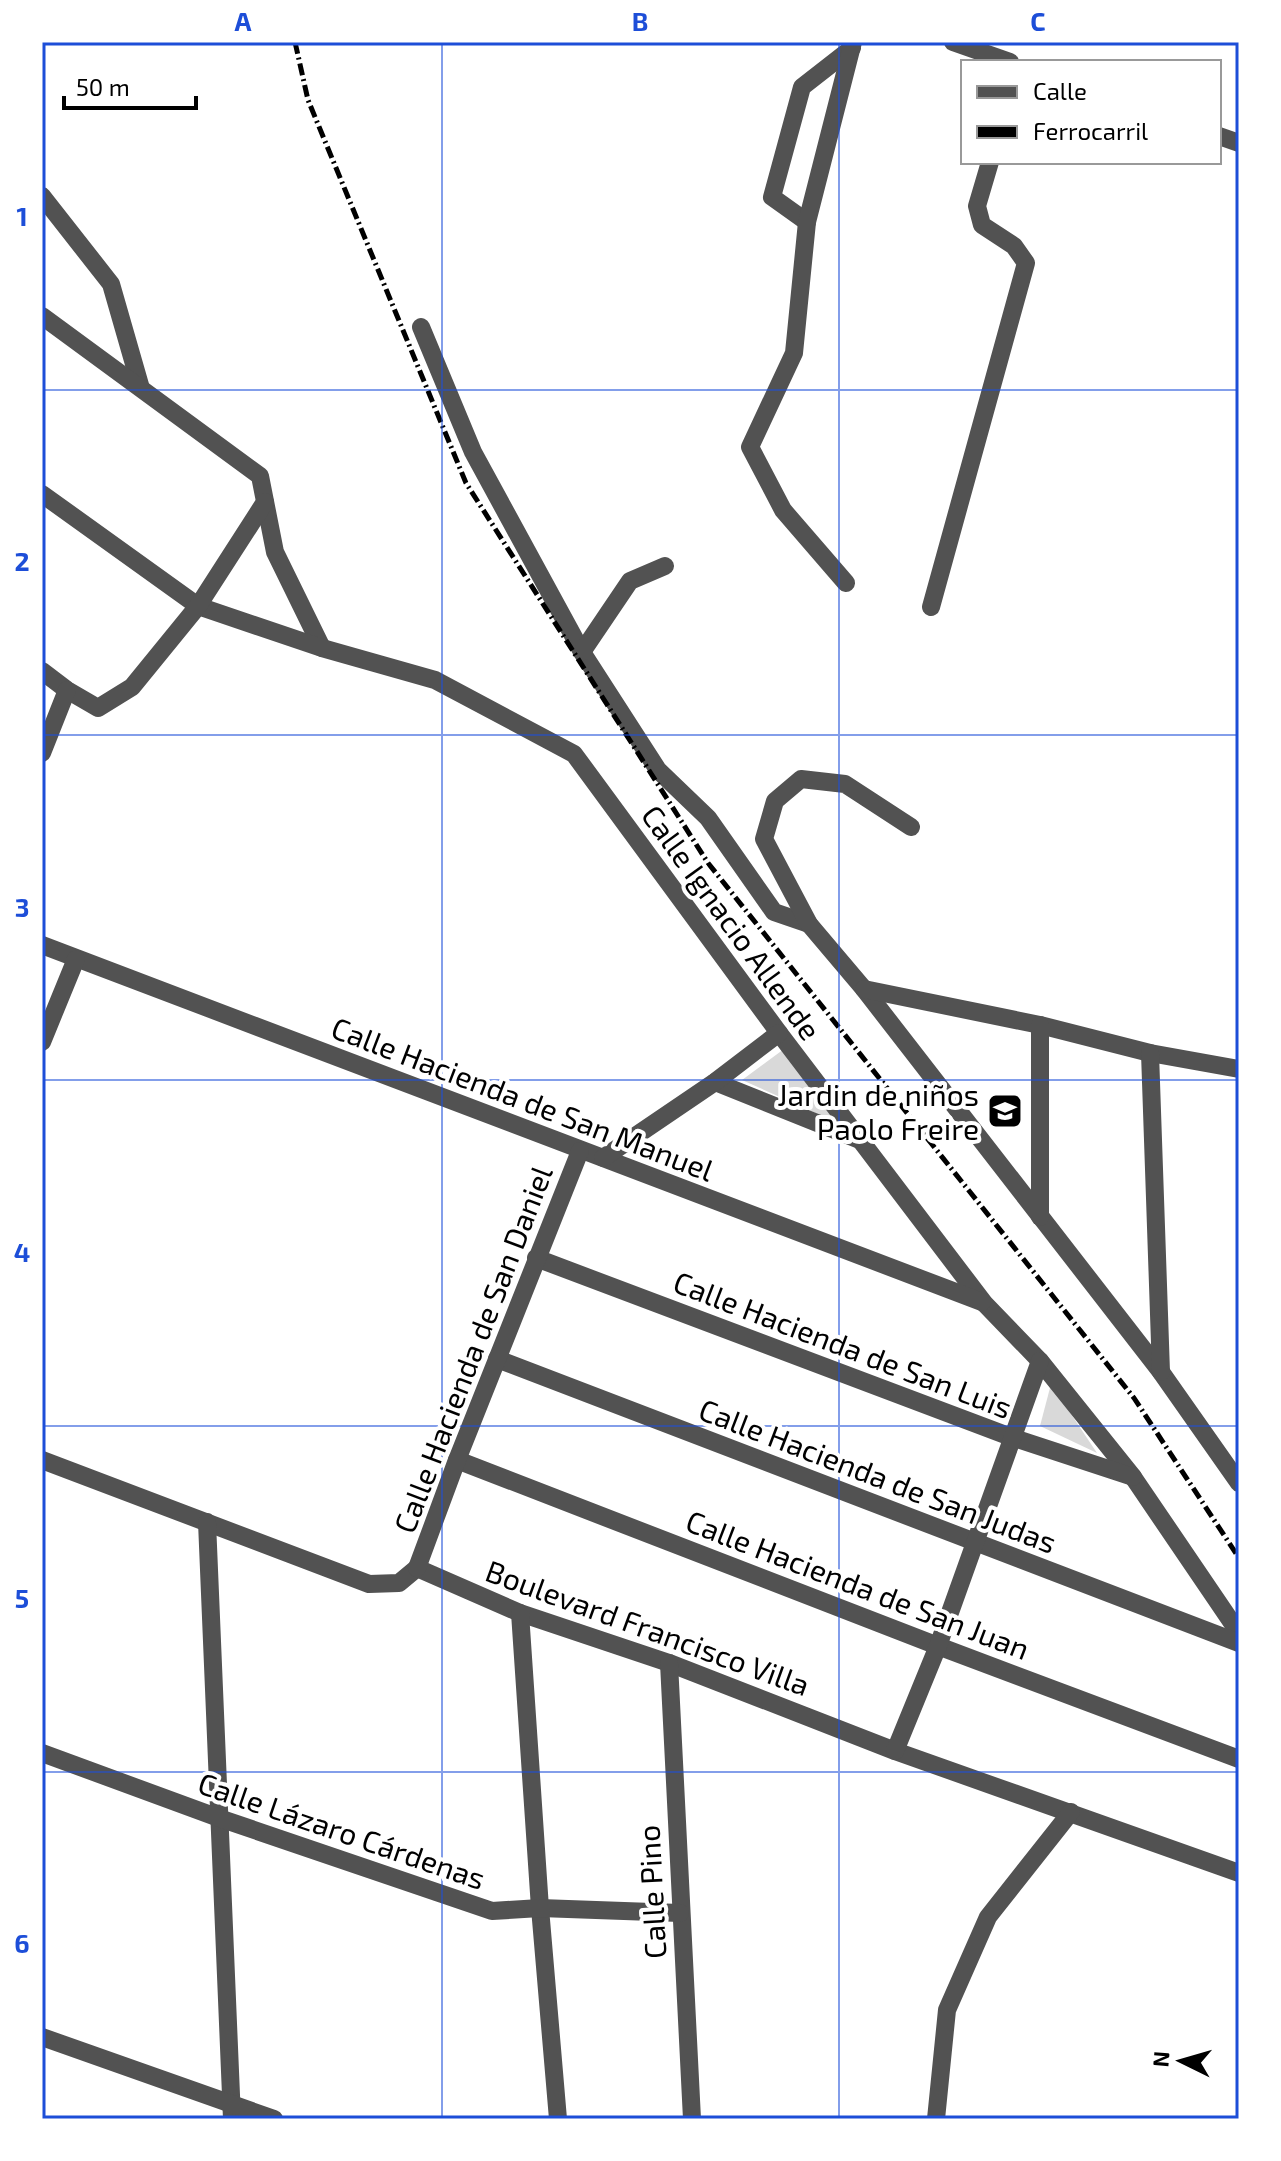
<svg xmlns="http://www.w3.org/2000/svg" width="1281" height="2161" font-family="'Exo 2',sans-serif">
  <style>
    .green { fill: #d9d9d9 }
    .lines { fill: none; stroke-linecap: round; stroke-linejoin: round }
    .minor { stroke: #525252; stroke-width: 18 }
    .rail { stroke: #000; stroke-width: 5; stroke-dasharray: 12 4 2 4; stroke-linecap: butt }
    .grid { fill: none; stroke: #1d4ed8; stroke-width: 2; stroke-opacity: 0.55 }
    .labels { text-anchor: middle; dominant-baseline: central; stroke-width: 8; stroke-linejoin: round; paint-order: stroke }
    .street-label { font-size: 30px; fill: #000; stroke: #fff }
    .poi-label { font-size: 30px; fill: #000; stroke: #fff; text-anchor: end }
    .neatline { fill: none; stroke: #1d4ed8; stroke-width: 3 }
    .grid-label { font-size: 26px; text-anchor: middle; font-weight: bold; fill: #1d4ed8 }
  </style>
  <rect width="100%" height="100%" fill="#fff"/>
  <!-- green -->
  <g class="green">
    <polygon points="784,1049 838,1123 742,1080"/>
    <polygon points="1051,1384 1097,1453 1040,1426"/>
  </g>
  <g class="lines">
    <!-- minor -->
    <g class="minor">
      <polyline points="953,42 1010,62"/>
      <polyline points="1219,136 1239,143"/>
      <polyline points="42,196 111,284 140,385"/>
      <polyline points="807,222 772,197 802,87 852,48"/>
      <polyline points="42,316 260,476 275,552 322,648"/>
      <polyline points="421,327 473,452 582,652 658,770 708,818 774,912 809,924"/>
      <polyline points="42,494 198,606 322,648 435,680 574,754 779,1033 984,1303 1040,1361 1133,1477 1239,1633"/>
      <polyline points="846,583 783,510 750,447 794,353 807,222 853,42"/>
      <polyline points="931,607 1026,263 1014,246 982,225 977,206 990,162"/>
      <polyline points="582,652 630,581 665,566"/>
      <polyline points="42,671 67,690 98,708 132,687 198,606 265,502"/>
      <polyline points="42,753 67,690"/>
      <polyline points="911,827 845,784 801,779 775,801 764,839 809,924 864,989 1161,1372 1239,1483"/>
      <polyline points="42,945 982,1302"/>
      <polyline points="864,989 1040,1025 1150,1053 1239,1069"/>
      <polyline points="42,1042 76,959"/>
      <polyline points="1150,1053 1161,1372"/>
      <polyline points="715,1082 857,1139"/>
      <polyline points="603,1158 715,1082 779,1033"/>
      <polyline points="1040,1217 1040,1025"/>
      <polyline points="536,1258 1011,1437 1133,1477"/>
      <polyline points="497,1359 1239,1643"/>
      <polyline points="42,1460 369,1584 399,1583 417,1568"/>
      <polyline points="457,1460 938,1646 1239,1759"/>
      <polyline points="207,1522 232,2119"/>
      <polyline points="417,1568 520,1613 669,1663 895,1751 1239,1873"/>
      <polyline points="417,1568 457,1460 580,1151"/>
      <polyline points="520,1613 540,1908 558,2119"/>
      <polyline points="669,1663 692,2119"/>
      <polyline points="895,1751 938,1646 1040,1361"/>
      <polyline points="42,1753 219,1818 492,1911 540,1908 680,1913"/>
      <polyline points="42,2037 274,2119"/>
      <polyline points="936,2119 947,2010 988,1917 1071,1812"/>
    </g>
    <!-- rail -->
    <polyline class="rail" points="295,42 308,100 466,483 708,863 1134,1398 1239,1558"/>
  </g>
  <!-- grid -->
  <path class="grid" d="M442,42V2119M839,42V2119M42,390H1239M42,735H1239M42,1080H1239M42,1426H1239M42,1772H1239"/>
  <!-- icons -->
  <defs>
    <symbol id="school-square" viewBox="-11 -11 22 22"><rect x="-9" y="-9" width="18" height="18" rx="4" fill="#000" stroke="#fff"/><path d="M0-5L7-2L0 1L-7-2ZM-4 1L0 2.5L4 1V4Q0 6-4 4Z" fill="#fff"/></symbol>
  </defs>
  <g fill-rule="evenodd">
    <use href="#school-square" x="985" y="1091" width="40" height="40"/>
  </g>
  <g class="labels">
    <!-- street labels -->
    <g class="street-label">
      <text transform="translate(732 922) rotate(54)">Calle Ignacio Allende</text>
      <text transform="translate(523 1098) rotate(21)">Calle Hacienda de San Manuel</text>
      <text transform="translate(843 1344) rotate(21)">Calle Hacienda de San Luis</text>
      <text transform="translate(472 1349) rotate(-69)">Calle Hacienda de San Daniel</text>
      <text transform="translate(878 1475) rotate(21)">Calle Hacienda de San Judas</text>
      <text transform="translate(858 1584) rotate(21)">Calle Hacienda de San Juan</text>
      <text transform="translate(648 1627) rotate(20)">Boulevard Francisco Villa</text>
      <text transform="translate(342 1830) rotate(19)">Calle Lázaro Cárdenas</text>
      <text transform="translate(651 1892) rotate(-93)">Calle Pino</text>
    </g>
    <!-- poi labels -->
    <g class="poi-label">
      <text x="979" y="1094">Jardin de niños<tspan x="979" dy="34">Paolo Freire</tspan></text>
    </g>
  </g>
  <!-- border -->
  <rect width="1281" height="2161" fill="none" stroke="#ffffff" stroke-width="88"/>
  <!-- legend -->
  <rect x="961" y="60" width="260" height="104" fill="#ffffff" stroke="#999999" stroke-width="2"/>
  <rect x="977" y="86" width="40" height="12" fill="#525252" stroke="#999999" stroke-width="2"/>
  <text x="1033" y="100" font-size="24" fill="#000000">Calle</text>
  <rect x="977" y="126" width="40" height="12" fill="#000000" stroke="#999999" stroke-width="2"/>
  <text x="1033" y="140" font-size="24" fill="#000000">Ferrocarril</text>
  <!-- north arrow -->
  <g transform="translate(1181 2061) rotate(275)" stroke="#ffffff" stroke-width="6" paint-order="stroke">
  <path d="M0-6L14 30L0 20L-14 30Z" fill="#000000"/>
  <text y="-12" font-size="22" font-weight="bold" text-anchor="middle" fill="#000000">N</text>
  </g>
  <!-- scale -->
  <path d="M64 96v12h132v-12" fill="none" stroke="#000000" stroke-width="4"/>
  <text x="76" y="96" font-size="24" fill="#000000" stroke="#ffffff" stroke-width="6" paint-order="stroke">50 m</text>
  <rect x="44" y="44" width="1193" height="2073" class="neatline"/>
  <g class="grid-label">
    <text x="243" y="31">A</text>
    <text x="640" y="31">B</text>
    <text x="1038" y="31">C</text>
    <text x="22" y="226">1</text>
    <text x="22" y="571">2</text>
    <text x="22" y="917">3</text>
    <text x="22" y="1262">4</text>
    <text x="22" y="1608">5</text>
    <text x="22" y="1953">6</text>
  </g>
</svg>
